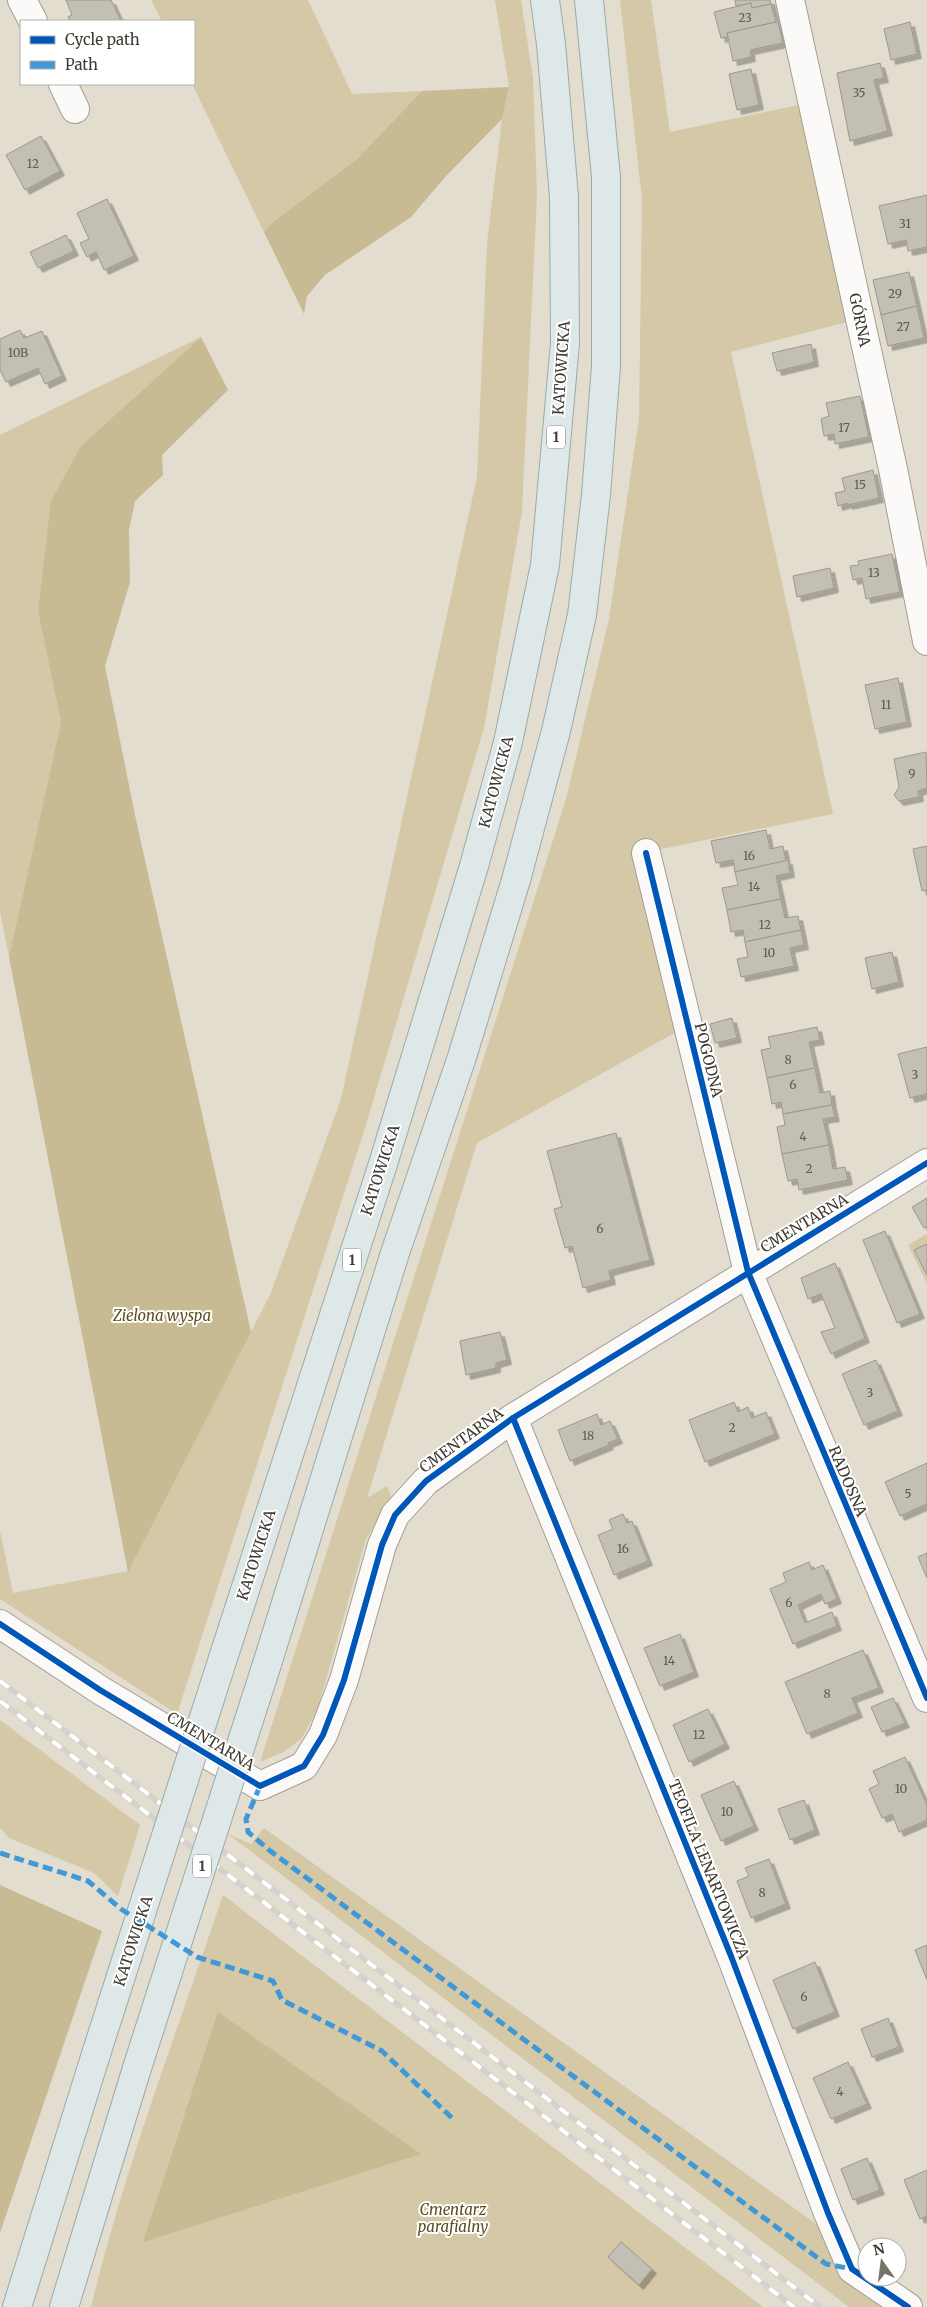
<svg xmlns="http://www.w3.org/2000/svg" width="927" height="2307" font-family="Merriweather,serif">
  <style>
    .green { fill: #d4c8a6 }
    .forest { fill: #c8ba92 }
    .building { fill: #c3bfb5; stroke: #9c988e; filter: url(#shadow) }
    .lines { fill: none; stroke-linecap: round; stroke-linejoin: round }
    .minor-casing { stroke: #a39f94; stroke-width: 30 }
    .major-casing { stroke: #9caaa6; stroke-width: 30 }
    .minor { stroke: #fbfaf8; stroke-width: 28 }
    .major { stroke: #dfe8e8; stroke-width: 28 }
    .rail-casing { stroke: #d4d2cd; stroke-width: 5.5 }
    .rail { stroke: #fff; stroke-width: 4; stroke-dasharray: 11; stroke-linecap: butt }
    .major-bridge-casing { stroke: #9caaa6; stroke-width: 30; stroke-linecap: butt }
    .major-bridge { stroke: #dfe8e8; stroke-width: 28 }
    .quiet { stroke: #3f98d7; stroke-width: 5; stroke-dasharray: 10 5; stroke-linecap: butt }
    .cycleway-casing { stroke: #fff; stroke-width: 9 }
    .cycleway { stroke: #0057b8; stroke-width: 6 }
    .labels { text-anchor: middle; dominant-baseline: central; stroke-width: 4; stroke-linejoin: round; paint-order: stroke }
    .number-label { font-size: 12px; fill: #5f5b51 }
    .shield { fill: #fff; stroke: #78756e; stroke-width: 1 }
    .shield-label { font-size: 14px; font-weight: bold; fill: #3e3a30 }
    .street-label { font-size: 15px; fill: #3e3a30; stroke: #fff }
    .park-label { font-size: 15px; font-style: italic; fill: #5d4e1f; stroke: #fff }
  </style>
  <defs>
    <filter id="shadow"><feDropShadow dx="4.5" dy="4.5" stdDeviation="0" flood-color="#0004"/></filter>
  </defs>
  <rect width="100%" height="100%" fill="#e2ddcf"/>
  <!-- green -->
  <g class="green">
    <polygon points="151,0 308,0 352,94 422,91 357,159 273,222 264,232 192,84 194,84 194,21 162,21"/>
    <polygon points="495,0 521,0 533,78 537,195 522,512 484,728 365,1128 177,1714 0,1599 0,1531 13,1593 128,1571 270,1295 341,1099 477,477 487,243 502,119 509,87"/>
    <polygon points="620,0 651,0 670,132 803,104 851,321 731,352 833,814 637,854 676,1032 477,1143 367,1498 387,1486 391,1497 366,1539 317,1711 301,1739 284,1752 260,1762 566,799 609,619 639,419 642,200"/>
    <polygon points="201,337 81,446 38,612 61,722 9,957 0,911 0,435"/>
    <polygon points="927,1234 927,1283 908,1245"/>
    <polygon points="0,1720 140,1825 118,1896 94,1873 9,1838 0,1828"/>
    <polygon points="264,1828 819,2226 897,2307 849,2307 228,1834 251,1844"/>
    <path d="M223,1895L288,1945L763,2307H91C125,2166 177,2032 223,1895Z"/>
  </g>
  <!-- forest -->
  <g class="forest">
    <polygon points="509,87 502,119 446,176 411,217 325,275 307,296 304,314 264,232 273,222 357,159 422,91"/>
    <polygon points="201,337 228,390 162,455 163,475 135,501 129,530 130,582 105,666 136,820 251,1332 128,1572 9,957 61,722 38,612 51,501 81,446"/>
    <polygon points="0,1885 102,1931 0,2233"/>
    <polygon points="218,2012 421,2154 143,2242"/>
  </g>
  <!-- building -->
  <g class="building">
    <polygon points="66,0 111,0 121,21 70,21 68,17 72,15"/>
    <polygon points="735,0 770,0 771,4 752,8 751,3 736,6"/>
    <polygon points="751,3 752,8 771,4 776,22 727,33 728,37 721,38 714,12"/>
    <polygon points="776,22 778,22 783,43 750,50 751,57 733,61 727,33"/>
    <polygon points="910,22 917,54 891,60 884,29"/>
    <polygon points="880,63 884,78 874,80 888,131 850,141 837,73"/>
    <polygon points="751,69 759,105 737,110 729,74"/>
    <polygon points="41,136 60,171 25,190 6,155"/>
    <polygon points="927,195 927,247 908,251 906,240 888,244 879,206"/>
    <polygon points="107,199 134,256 104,270 96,252 87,257 80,243 89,239 77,213"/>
    <polygon points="66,235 74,251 38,268 30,252"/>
    <polygon points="909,272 917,306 881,315 873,280"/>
    <polygon points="917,306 924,338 888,346 881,315"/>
    <polygon points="20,330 24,338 42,331 62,376 45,384 38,368 6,382 0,370 0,339"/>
    <polygon points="811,344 814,362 777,371 772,353"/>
    <polygon points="860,396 869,437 835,444 834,434 824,436 821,419 829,416 826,403"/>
    <polygon points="873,470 879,498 848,505 848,503 838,506 835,493 845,491 842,478"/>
    <polygon points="892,554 900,592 866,599 862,578 853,580 850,566 859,565 858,561"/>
    <polygon points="830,568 834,588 797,597 793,576"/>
    <polygon points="898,678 907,722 875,729 865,685"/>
    <polygon points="926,752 927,788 918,791 919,797 899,801 894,795 899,787 894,759"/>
    <polygon points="766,830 770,849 783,846 786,861 735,872 733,860 716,863 711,841"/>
    <polygon points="927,846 927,890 922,891 913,849"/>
    <polygon points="788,860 790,873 776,876 781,899 727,910 722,888 738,885 735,872"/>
    <polygon points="781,899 785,918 798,916 801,930 745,942 743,930 731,932 727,910"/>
    <polygon points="801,930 804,945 790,948 794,966 741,977 737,959 748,957 745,942"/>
    <polygon points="892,952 899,982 872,989 865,958"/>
    <polygon points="732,1018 737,1038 715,1043 710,1024"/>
    <polygon points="817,1027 820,1040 809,1042 815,1068 767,1078 761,1050 771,1048 768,1037"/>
    <polygon points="927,1047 927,1094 910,1098 898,1054"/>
    <polygon points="815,1068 820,1093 830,1091 832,1105 783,1114 781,1102 772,1104 767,1078"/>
    <polygon points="832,1105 835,1117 823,1119 829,1145 782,1154 777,1127 785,1125 783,1114"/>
    <polygon points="616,1133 650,1260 609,1271 611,1280 583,1288 572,1246 565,1248 554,1209 562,1207 547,1151"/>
    <polygon points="829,1145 833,1169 845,1167 848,1180 799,1190 797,1179 788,1181 782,1154"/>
    <polygon points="927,1198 927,1226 924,1228 912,1207"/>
    <polygon points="885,1231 920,1314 897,1323 863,1240"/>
    <polygon points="927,1244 927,1275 914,1250"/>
    <polygon points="835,1263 865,1338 831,1354 821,1332 835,1328 821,1294 808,1299 801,1278"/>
    <polygon points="500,1332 507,1360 496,1363 496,1368 466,1375 460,1341"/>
    <polygon points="876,1360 898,1411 864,1425 842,1374"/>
    <polygon points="734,1402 738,1412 748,1407 752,1418 766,1412 775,1434 705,1462 689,1420"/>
    <polygon points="597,1414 601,1425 610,1421 618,1439 608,1443 609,1445 570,1461 558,1430"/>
    <polygon points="927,1463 927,1504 900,1516 885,1482"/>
    <polygon points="623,1514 627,1523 632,1521 648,1561 614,1575 598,1535 613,1529 609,1520"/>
    <polygon points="927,1553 927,1578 918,1557"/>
    <polygon points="809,1562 812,1570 823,1565 837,1599 825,1604 821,1594 798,1605 805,1623 832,1612 837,1626 793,1644 770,1589 786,1582 783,1573"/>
    <polygon points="680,1634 694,1672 660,1686 644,1648"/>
    <polygon points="863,1650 879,1688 852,1698 858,1713 807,1734 785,1682"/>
    <polygon points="893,1698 905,1723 882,1732 871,1707"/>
    <polygon points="708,1709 725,1744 689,1762 673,1725"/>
    <polygon points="905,1757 927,1805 927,1820 899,1832 892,1814 882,1818 869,1789 879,1784 873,1771"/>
    <polygon points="734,1781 754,1826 721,1841 701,1795"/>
    <polygon points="804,1800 815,1830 790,1840 778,1809"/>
    <polygon points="769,1859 786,1904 751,1918 737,1881 749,1876 745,1868"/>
    <polygon points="927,1945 927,1980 915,1950"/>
    <polygon points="815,1962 835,2012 793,2029 773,1980"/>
    <polygon points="888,2018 899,2047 872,2057 861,2029"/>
    <polygon points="848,2062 867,2104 831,2119 813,2078"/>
    <polygon points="867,2158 880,2190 853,2200 841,2169"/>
    <polygon points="927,2170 927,2216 920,2219 904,2180"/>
    <polygon points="621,2242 652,2269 639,2285 608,2257"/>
  </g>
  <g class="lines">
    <defs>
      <g id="minor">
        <polyline points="22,0 33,21"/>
        <polyline points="790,0 893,469 927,641"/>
        <polyline points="63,84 75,109"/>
        <polyline points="646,853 748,1272 927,1698"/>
        <polyline points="513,1418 731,1956 828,2213 852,2269 908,2307"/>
        <polyline points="0,1624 100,1690 260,1786 304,1766 323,1735 344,1680 382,1545 395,1515 426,1481 513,1418 927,1163"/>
      </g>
      <g id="major">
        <polyline points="225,1652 383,1164 474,866 508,742 545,565 565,343 564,197 551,44 545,0"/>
        <polyline points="267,1664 395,1253 462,1057 516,880 556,731 582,615 596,495 606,366 606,177 589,0"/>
        <polyline points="17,2307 97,2051"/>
        <polyline points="64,2307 137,2068"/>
      </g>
    </defs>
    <!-- minor casing -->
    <use href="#minor" class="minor-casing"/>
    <!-- major casing -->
    <use href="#major" class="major-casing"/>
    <!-- minor -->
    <use href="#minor" class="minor"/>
    <!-- major -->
    <use href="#major" class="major"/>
    <defs>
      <g id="rail">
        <polyline points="0,1681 820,2307"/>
        <polyline points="0,1701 794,2307"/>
      </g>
    </defs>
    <!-- rail casing -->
    <use href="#rail" class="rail-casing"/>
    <!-- rail -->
    <use href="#rail" class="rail"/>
    <defs>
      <g id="major-bridge">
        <polyline points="97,2051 225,1652"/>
        <polyline points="137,2068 267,1664"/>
      </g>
    </defs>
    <!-- major-bridge casing -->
    <use href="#major-bridge" class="major-bridge-casing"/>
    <!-- major-bridge -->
    <use href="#major-bridge" class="major-bridge"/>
    <!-- quiet -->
    <g class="quiet">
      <polyline points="260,1786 246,1819 248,1832 269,1850 826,2264 852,2269"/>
      <polyline points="0,1853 88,1881 121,1909 197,1957 273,1981 282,2000 382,2051 452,2118"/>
    </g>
    <defs>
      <g id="cycleway">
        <polyline points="646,853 748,1272 927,1698"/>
        <polyline points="513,1418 731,1956 828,2213 852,2269 908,2307"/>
        <polyline points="0,1624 100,1690 260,1786 304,1766 323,1735 344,1680 382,1545 395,1515 426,1481 513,1418 927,1163"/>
      </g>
    </defs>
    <!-- cycleway casing -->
    <use href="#cycleway" class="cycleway-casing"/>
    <!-- cycleway -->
    <use href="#cycleway" class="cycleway"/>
  </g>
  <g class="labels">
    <!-- number labels -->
    <g class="number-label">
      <text x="745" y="17">23</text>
      <text x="859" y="92">35</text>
      <text x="33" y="163">12</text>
      <text x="905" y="223">31</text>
      <text x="895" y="293">29</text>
      <text x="903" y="326">27</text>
      <text x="18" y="352">10B</text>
      <text x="844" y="427">17</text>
      <text x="860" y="484">15</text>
      <text x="874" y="572">13</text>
      <text x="886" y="704">11</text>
      <text x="912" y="773">9</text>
      <text x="749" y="855">16</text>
      <text x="754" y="886">14</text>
      <text x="765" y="924">12</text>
      <text x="769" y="952">10</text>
      <text x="788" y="1059">8</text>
      <text x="915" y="1074">3</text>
      <text x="793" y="1084">6</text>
      <text x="803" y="1136">4</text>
      <text x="809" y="1168">2</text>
      <text x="600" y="1228">6</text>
      <text x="870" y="1392">3</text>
      <text x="732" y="1427">2</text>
      <text x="588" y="1435">18</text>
      <text x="908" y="1493">5</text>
      <text x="623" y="1548">16</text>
      <text x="789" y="1602">6</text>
      <text x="669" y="1660">14</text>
      <text x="827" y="1693">8</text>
      <text x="699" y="1734">12</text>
      <text x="901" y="1788">10</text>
      <text x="727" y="1811">10</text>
      <text x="762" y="1892">8</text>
      <text x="804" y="1996">6</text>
      <text x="840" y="2091">4</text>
    </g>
    <!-- shield labels -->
    <g class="shield">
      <rect x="547" y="425.5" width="18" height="23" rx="4"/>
      <rect x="343" y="1248.5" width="18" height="23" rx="4"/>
      <rect x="193" y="1854.5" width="18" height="23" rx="4"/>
    </g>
    <g class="shield-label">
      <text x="556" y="437">1</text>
      <text x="352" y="1260">1</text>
      <text x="202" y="1866">1</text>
    </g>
    <!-- street labels -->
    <g class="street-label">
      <text transform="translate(860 320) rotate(78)">GÓRNA</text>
      <text transform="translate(561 368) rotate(-86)">KATOWICKA</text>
      <text transform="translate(496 782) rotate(-75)">KATOWICKA</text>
      <text transform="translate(709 1060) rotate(76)">POGODNA</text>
      <text transform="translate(380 1170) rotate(-72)">KATOWICKA</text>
      <text transform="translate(804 1223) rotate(-31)">CMENTARNA</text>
      <text transform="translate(461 1440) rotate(-36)">CMENTARNA</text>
      <text transform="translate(848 1481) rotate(67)">RADOSNA</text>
      <text transform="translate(256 1555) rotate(-72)">KATOWICKA</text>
      <text transform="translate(211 1741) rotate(31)">CMENTARNA</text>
      <text transform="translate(709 1869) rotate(68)">TEOFILA LENARTOWICZA</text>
      <text transform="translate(133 1941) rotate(-72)">KATOWICKA</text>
    </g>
    <!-- park labels -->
    <g class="park-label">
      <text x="162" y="1315">Zielona wyspa</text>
      <text x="453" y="2209">Cmentarz<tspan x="453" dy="17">parafialny</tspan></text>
    </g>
  </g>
  <!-- legend -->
  <rect x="20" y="20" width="175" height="65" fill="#ffffff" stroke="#b2b0ac"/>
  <rect x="30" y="36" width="25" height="8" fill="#0057b8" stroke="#b2b0ac"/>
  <text x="65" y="45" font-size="15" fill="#3e3a30">Cycle path</text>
  <rect x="30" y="61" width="25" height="8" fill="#3f98d7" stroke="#b2b0ac"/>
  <text x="65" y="70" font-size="15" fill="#3e3a30">Path</text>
  <!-- north arrow -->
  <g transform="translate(882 2262) rotate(346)"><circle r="24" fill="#ffffff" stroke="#b2b0ac"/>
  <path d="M0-4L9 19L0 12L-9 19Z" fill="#777368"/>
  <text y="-8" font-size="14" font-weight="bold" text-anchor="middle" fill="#3e3a30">N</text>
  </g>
</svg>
